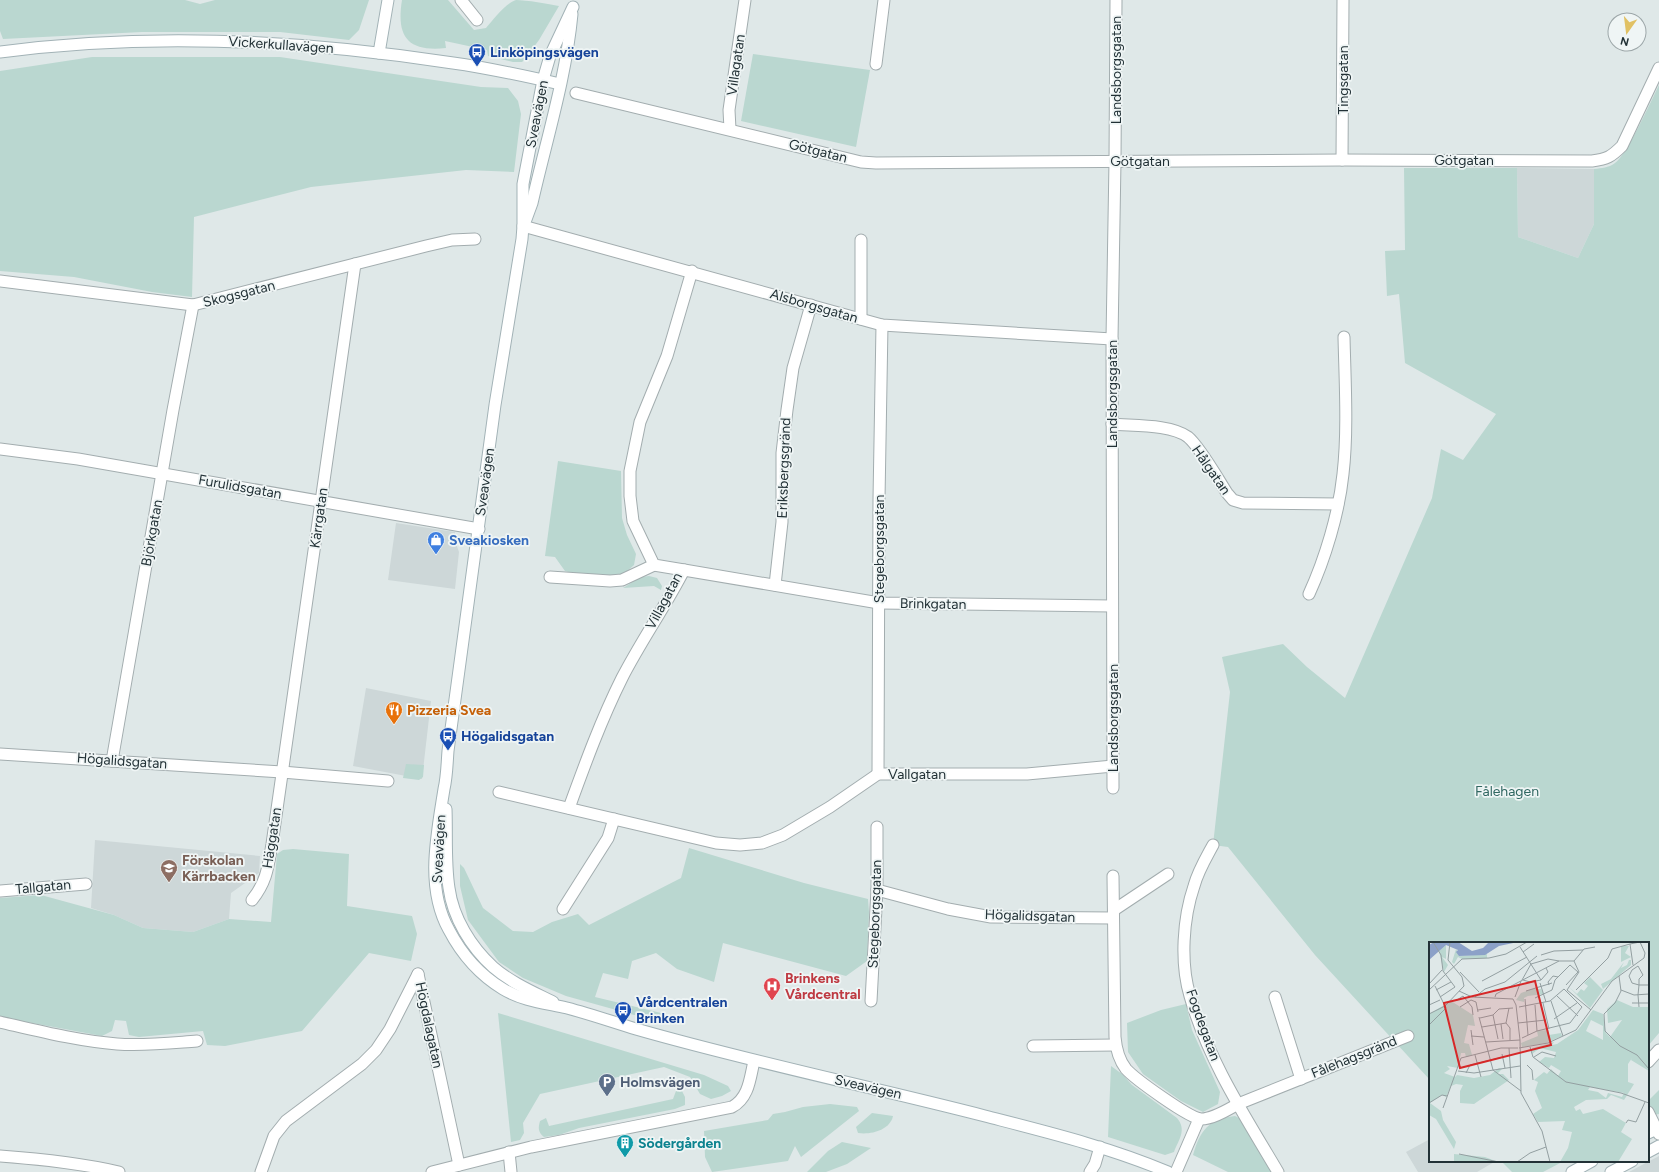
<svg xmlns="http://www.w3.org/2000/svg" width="1659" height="1172" font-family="Figtree,sans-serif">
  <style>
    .built { fill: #cdd7d8 }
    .green { fill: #bad7d0 }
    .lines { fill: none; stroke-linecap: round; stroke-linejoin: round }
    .minor-casing { stroke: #a3adaf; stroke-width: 13 }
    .secondary-casing { stroke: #a2b2b6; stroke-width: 13 }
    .minor { stroke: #fff; stroke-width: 11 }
    .secondary { stroke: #fff; stroke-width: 11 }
    .labels { text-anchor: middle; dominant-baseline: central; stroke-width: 3.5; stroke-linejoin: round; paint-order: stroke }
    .street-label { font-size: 14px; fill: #223136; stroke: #eff5f5 }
    .transit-label { font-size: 14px; font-weight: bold; fill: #164399; stroke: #eff5f5; text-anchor: start }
    .shop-label { font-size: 14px; font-weight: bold; fill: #366cbe; stroke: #eff5f5; text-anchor: start }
    .food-label { font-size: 14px; font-weight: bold; fill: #c56008; stroke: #eff5f5; text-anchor: start }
    .park-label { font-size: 14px; fill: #316862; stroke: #eff5f5 }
    .education-label { font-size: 14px; font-weight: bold; fill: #785e54; stroke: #eff5f5; text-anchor: start }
    .health-label { font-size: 14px; font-weight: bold; fill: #be3a42; stroke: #eff5f5; text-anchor: start }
    .service-label { font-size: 14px; font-weight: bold; fill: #4e5e75; stroke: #eff5f5; text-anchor: start }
    .culture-label { font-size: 14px; font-weight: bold; fill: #0d838f; stroke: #eff5f5; text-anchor: start }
    .inset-road { fill: none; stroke: #939fa1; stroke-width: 1 }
    .view { fill: #d62828; fill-opacity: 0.15; stroke: #d62828; stroke-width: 2 }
    .inset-edge { fill: none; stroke: #223136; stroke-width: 2 }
  </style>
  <rect width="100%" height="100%" fill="#dfe8e8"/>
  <!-- built -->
  <g class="built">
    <polygon points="1517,168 1594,169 1594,224 1578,258 1518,237"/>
    <polygon points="396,523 455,532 455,541 459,552 455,589 388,580"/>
    <polygon points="366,688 431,701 422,779 353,766"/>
    <polygon points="95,840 260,856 259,873 231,893 229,919 193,932 143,928 114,915 91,908"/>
    <polygon points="1430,1139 1430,1161 1496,1161 1477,1172 1418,1172 1406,1152"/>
    <polygon points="1659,1156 1659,1172 1629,1172 1640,1166"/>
  </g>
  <!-- green -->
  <g class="green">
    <polygon points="0,0 185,0 200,4 215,0 369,0 359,30 349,40 280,32 142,32 3,39 0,31"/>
    <path d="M402,0H448L474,30L486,28C493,20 506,3 516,0C526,0 549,4 559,6L539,40L525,59L522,62H513L488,56L487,50L445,41L446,48C408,52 396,37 402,0Z"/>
    <polygon points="753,54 870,70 856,147 741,121"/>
    <polygon points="92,57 280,57 481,87 508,88 518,101 521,114 514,172 466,170 311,187 194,217 192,297 152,292 74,277 0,271 0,71"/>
    <path d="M1659,85V1033L1648,1046V943H1430V1080L1315,955L1228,847L1213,845L1230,692L1222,657L1283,644L1307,667L1345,698L1432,498L1441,449L1463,460L1496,414L1405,363L1399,294L1387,296L1385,251L1405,250L1404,168H1517L1518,237L1578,258L1594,224V169C1602,168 1608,168 1615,163C1627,155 1651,101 1659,85Z"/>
    <polygon points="558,461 621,471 622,518 627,535 636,554 634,565 625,573 611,576 572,573 565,571 555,557 545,556"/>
    <polygon points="649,576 657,578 662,586 661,590 654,586 623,588 641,577"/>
    <polygon points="406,764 424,765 423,777 419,780 403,778"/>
    <polygon points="689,848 804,883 868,899 869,912 867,961 846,976 723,943 714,982 677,969 656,953 632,961 628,979 603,973 595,997 661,1013 672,1022 663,1023 566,996 523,978 499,962 468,920 460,886 460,864 464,868 483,908 513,931 533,932 552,922 578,914 589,925 681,878"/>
    <polygon points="293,849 349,854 347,906 412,916 417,934 411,961 369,953 302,1031 225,1046 207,1045 203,1031 139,1037 129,1035 126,1021 115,1020 112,1031 102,1036 0,1017 0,898 41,895 114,915 143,928 193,932 229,919 271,922 277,854 283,850"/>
    <polygon points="1186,1004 1192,1030 1220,1092 1218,1104 1203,1112 1181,1101 1143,1074 1128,1052 1127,1023 1161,1010"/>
    <polygon points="498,1013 704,1075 728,1086 731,1091 722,1096 711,1099 700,1094 690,1077 664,1067 540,1094 523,1123 524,1133 520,1140 511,1142"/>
    <path d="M1111,1066L1122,1074L1132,1085L1177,1118C1187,1130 1179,1139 1174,1152L1165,1155L1108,1137Z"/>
    <polygon points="1659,1090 1659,1114 1648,1116 1648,1101"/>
    <path d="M676,1091H682L685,1097V1105L675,1109L579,1128L559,1135L544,1137C538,1132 538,1128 540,1121L546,1118L549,1126L673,1099Z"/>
    <polygon points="830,1104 857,1107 859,1111 801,1157 795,1146 788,1161 712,1172 705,1157 704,1131 768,1120 773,1114 785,1112 803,1107"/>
    <path d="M872,1113L893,1116C890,1130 871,1135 858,1133L856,1127Z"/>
    <path d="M1235,1116L1241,1119L1274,1172H1228L1193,1155C1200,1130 1209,1119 1235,1116Z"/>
    <polygon points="842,1142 871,1148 847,1164 826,1172 807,1172 828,1151"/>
    <polygon points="1501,1161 1564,1161 1543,1172 1512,1172"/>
  </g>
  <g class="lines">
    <defs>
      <g id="minor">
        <polyline points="461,0 477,20"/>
        <polyline points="876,64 884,0"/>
        <path d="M576,93L861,162L876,163L1342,160L1592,161C1607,159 1611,157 1622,146L1659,68"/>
        <polyline points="730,129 729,110 745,0"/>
        <polyline points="1342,160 1343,0"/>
        <polyline points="523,226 882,325 1112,339"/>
        <polyline points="0,281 193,305 426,246 452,240 475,239"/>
        <polyline points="861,319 861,240"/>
        <path d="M1112,424C1132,426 1171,424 1188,437C1200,447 1218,479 1227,493L1233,500L1243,503L1338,504"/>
        <polyline points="0,449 78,459 479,529"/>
        <polyline points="684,570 879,603 1112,606"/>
        <polyline points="550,577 610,581 622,580 654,565"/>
        <polyline points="775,585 782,522 782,453 787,410 793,368 811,305"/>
        <path d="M1309,594C1325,559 1339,513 1343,474C1348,431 1345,381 1344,337"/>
        <polyline points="0,754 282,772 388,781"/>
        <polyline points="112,761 173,410 193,305"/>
        <polyline points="878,774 879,499 882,325"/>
        <polyline points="1113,788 1112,339 1115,161 1116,0"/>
        <polyline points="499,792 716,843 740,845 762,843 783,835 830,807 878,774 1027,774 1113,766"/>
        <path d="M569,808C585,764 601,720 622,678C641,641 665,607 684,570L654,565L633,521L630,496V471L640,422L667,356L692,271"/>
        <path d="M1213,845C1206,858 1198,871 1194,886C1183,918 1180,963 1190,996C1208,1060 1245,1116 1278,1172"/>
        <path d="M1113,876L1115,1037C1116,1049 1119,1060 1126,1069C1135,1079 1189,1118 1201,1119C1213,1119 1227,1110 1238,1104L1408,1036"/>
        <polyline points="877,890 948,909 991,917 1113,918"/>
        <polyline points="0,891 86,884"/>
        <path d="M252,900C267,881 268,867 272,844L355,264"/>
        <polyline points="563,909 608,838 614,819"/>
        <polyline points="1114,910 1168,874"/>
        <polyline points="418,974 459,1165"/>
        <polyline points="1275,997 1301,1079"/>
        <polyline points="871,1001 877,890 877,827"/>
        <path d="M0,1022C39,1031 78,1041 117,1044C144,1046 170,1043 197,1041"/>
        <polyline points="1033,1046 1115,1045"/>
        <polyline points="1648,1062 1659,1050"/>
        <polyline points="1648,1112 1659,1134"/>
        <polyline points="509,1152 511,1172"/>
        <path d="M0,1156C40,1159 80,1163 119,1172"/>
        <polyline points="261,1172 274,1136 286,1121 362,1064 376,1050 390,1029 418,974"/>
        <path d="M432,1172L531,1147L732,1107C749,1098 750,1078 754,1061"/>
        <polyline points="1090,1172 1095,1164 1100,1147"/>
        <polyline points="1176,1172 1199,1119"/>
      </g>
      <g id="secondary">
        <path d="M573,7L550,56L543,80L523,184V226L522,239L495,405L448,751C447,763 447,776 444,789C437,834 425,887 449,930C461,953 480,975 503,989C523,1001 545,1003 567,1008C590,1014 613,1022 636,1029C751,1062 868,1086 985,1116C1047,1132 1109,1147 1168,1172"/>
        <path d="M0,52C150,32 304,40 453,63C489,68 525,76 560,84"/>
        <polyline points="379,53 388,0"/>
        <path d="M525,222L532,203C546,141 566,78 572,14"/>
        <path d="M446,809C447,836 445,862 449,888C453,918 471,947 493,967C510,982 533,992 553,1002"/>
        <polyline points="1648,1133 1659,1128"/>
        <polyline points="1648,1152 1659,1146"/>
        <polyline points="1572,1172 1592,1161"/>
        <polyline points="1611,1172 1632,1161"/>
      </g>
    </defs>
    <!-- minor casing -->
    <use href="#minor" class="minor-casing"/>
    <!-- secondary casing -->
    <use href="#secondary" class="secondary-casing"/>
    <!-- minor -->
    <use href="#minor" class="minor"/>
    <!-- secondary -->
    <use href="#secondary" class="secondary"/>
  </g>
  <!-- icons -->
  <defs>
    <symbol id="bus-pin" viewBox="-11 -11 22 30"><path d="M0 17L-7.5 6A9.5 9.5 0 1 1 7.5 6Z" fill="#1a4fb4" stroke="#eff5f5"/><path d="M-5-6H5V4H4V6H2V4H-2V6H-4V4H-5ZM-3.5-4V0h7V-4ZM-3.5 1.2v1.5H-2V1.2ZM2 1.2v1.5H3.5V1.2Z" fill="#fff"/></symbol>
    <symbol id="shop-pin" viewBox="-11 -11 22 30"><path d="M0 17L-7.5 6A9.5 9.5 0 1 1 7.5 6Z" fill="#3f7fe0" stroke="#eff5f5"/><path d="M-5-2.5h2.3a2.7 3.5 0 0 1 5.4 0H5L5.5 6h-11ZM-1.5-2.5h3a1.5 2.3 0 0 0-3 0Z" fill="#fff"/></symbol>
    <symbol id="restaurant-pin" viewBox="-11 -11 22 30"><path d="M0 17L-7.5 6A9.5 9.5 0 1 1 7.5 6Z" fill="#e8710a" stroke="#eff5f5"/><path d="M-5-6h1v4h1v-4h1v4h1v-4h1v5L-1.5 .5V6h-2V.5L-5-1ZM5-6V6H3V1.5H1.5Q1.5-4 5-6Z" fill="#fff"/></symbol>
    <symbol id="school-pin" viewBox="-11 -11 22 30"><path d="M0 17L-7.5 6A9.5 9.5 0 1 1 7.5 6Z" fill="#8d6e63" stroke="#eff5f5"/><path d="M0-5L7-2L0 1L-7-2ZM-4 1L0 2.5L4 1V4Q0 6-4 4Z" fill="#fff"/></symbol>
    <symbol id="hospital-pin" viewBox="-11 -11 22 30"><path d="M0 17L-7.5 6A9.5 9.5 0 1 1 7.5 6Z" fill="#e0444e" stroke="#eff5f5"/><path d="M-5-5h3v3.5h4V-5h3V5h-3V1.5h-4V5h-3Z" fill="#fff"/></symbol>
    <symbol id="parking-pin" viewBox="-11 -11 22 30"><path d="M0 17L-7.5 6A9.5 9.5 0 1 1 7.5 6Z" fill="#5c6f8a" stroke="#eff5f5"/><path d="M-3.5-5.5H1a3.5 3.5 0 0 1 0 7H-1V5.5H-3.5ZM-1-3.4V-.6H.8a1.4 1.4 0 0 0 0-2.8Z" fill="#fff"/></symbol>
    <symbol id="building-pin" viewBox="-11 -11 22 30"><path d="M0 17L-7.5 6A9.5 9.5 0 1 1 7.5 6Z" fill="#0f9aa8" stroke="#eff5f5"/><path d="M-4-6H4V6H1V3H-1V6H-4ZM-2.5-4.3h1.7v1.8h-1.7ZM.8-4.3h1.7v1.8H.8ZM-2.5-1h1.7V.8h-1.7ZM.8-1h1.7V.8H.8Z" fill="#fff"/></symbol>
  </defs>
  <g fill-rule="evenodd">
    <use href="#bus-pin" x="467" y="42" width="20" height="27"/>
    <use href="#shop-pin" x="426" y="530" width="20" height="27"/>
    <use href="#restaurant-pin" x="384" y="700" width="20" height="27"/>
    <use href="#bus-pin" x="438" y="726" width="20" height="27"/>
    <use href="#school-pin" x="159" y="858" width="20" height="27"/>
    <use href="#hospital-pin" x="762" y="976" width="20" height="27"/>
    <use href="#bus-pin" x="613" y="1000" width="20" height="27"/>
    <use href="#parking-pin" x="597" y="1072" width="20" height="27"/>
    <use href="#building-pin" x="615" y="1133" width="20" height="27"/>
  </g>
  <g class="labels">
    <!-- street labels -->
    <g class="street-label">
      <text transform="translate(281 45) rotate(4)">Vickerkullavägen</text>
      <text transform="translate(736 65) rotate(-82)">Villagatan</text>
      <text transform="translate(1116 70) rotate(-90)">Landsborgsgatan</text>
      <text transform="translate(1343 80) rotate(-90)">Tingsgatan</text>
      <text transform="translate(537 114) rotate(-79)">Sveavägen</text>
      <text transform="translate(818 151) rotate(14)">Götgatan</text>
      <text x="1464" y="160">Götgatan</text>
      <text x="1140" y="161">Götgatan</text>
      <text transform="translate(239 294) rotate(-14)">Skogsgatan</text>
      <text transform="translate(814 306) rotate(16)">Alsborgsgatan</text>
      <text transform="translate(1112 394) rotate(-90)">Landsborgsgatan</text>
      <text transform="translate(784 468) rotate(-88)">Eriksbergsgränd</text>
      <text transform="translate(1211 470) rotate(55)">Hålgatan</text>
      <text transform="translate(485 482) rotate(-82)">Sveavägen</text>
      <text transform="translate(240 487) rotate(10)">Furulidsgatan</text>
      <text transform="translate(319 518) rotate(-82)">Kärrgatan</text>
      <text transform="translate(152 533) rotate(-80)">Björkgatan</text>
      <text transform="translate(879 549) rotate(-90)">Stegeborgsgatan</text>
      <text transform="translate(664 601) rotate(-62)">Villagatan</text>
      <text transform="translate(933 604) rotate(1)">Brinkgatan</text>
      <text transform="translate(1113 718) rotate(-90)">Landsborgsgatan</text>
      <text transform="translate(122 761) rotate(4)">Högalidsgatan</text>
      <text x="917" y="774">Vallgatan</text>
      <text transform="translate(272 838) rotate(-81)">Häggatan</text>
      <text transform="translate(439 849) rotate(-87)">Sveavägen</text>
      <text transform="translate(43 887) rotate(-5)">Tallgatan</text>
      <text transform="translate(875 914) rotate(-88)">Stegeborgsgatan</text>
      <text transform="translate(1030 916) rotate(2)">Högalidsgatan</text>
      <text transform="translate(429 1025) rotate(78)">Högdalagatan</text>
      <text transform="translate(1203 1025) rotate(70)">Fogdegatan</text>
      <text transform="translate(1354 1057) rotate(-22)">Fålehagsgränd</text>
      <text transform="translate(868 1087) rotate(13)">Sveavägen</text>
    </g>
    <!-- transit labels -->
    <g class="transit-label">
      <text x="490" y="52">Linköpingsvägen</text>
      <text x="461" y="736">Högalidsgatan</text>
      <text x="636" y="1002">Vårdcentralen<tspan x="636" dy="16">Brinken</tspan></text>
    </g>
    <!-- shop labels -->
    <g class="shop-label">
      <text x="449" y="540">Sveakiosken</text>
    </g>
    <!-- food labels -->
    <g class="food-label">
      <text x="407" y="710">Pizzeria Svea</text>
    </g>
    <!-- park labels -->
    <g class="park-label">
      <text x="1507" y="791">Fålehagen</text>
    </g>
    <!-- education labels -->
    <g class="education-label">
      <text x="182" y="860">Förskolan<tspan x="182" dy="16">Kärrbacken</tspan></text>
    </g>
    <!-- health labels -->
    <g class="health-label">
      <text x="785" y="978">Brinkens<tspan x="785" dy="16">Vårdcentral</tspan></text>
    </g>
    <!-- service labels -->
    <g class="service-label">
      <text x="620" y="1082">Holmsvägen</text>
    </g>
    <!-- culture labels -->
    <g class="culture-label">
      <text x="638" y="1143">Södergården</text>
    </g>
  </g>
  <!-- overview -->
  <g transform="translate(1429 942)">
    <rect width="220" height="220" fill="#dfe8e8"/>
    <path d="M17,3V17L13,15L19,23L15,30L10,9ZM192,4H200L196,11L202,15L192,20ZM27,7L31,14L58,12V16L33,17L29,15L25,22L23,20ZM200,18H202V23L174,47L172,42L182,37L195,20L192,26L198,23ZM161,35L174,48L161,66L140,45L148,52L152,47L155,49L159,44L155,41ZM103,47H112L115,52L99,54L95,56V60L87,58L92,51ZM188,58L204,65H220V129L202,118L203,116L199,122V140L205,142L195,158L182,153L178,157L157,158L145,165L147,169L151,167L154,172L174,167L197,181L192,190L203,197L189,220H131L139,206L143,190L133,188L136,179L109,180L104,172L113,166L106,149L109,140L105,138L115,130L118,132L122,127L129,134L132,129L122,123L120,126L110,120L116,115L125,116L127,110L111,106L103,112V106L125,100L123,103L128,102L149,88L164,68L174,72L177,91L181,95L193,78L179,81L178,67ZM162,78L174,84V98L157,89ZM161,145L195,151L193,155L179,151L177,156L169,150L159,148ZM22,59L44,73L46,84L39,83L35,101L40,102L43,113L37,115L36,111H32L29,126L18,124L21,127L15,131L26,135L28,133L45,136L61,133L70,126L73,127L68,132H74L80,138L45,162L31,161V149L34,143L27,142L22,144L17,155L13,153L1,161L12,169L14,178L27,200L25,207L7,177L0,173V72ZM119,88L120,93L132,91L133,94L117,101L93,105L92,101L109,94L108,89ZM25,212L56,215L69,220H25Z" fill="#bad7d0" fill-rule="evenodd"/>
    <path d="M5,0H29L43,9L54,6L60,0H89L70,4L56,13L30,14L27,10L29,8L17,3L0,18V3Z" fill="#8ca1c8"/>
    <path class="inset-road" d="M4,0L12,13L14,29L26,45L11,55M91,5L112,38M94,10L105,2M112,13L125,9L154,8M145,19L150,30L138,48L162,68M145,19L155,7L166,5M102,22L119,17L130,19M204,23L201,2L211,0M31,30L50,50M190,34L192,49L186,61L175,72L176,89L191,104L208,113L220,127M93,38L102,22M94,38L101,40L112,38L119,30L117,26M53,39L98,15M111,41L117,60M0,42L13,28M120,43L119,40L124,34L129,35M0,48L33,17L60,16L77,12L98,0M7,48L22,40M147,48L179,16L183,7L201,2M192,48L205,53L220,52M30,49L43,55L84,57L87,63L91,98M97,49L123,41M128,54L149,74M46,55L56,47L76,40L108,14M66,55L67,52L130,19H145M86,55L92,39M106,56L123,48L126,38L141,23L149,30L137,43M96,57L99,93M28,58L34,54L43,65L44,73M122,59L134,94M114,61L120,87M203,61H220M0,63L11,58M106,63L108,89M31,65L42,58L47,60L49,70M90,65L121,59L135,47L153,65L141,81L108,89L93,96M210,65L209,53L210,43V37L214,33L209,24L203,28L200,34L203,41L210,43H220M80,66L77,81L81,86V98M49,68L62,66M0,72L16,64L35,44L33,35L19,18L21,0M64,73L69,97M50,75L64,128L92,149M51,76L64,73L70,67L84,66M125,77L148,61M89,81L117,78M72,82L74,97M0,83L17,66L6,44M53,85L77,81M42,88L44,103M42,94L55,95M91,98L92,151L113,189L121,220M57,100L91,98M101,105L104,115L137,140L192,151L220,161M80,106L82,136M90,106L119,101L147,88L183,39L215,16L216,11L211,0M73,112L76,126M46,113L52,135M105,115L113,110L127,114M98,123L103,128L104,138M29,129L45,131L91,124M37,131L41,123L74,115M0,161L13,153L18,154M14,166L32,116L72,106H89M197,181L199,178L207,180L216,160M30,212L70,220M88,220L101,211L117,205"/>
    <path class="view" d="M106,39L122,103L31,126L15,61Z"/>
    <rect width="220" height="220" class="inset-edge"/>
  </g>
  <!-- north arrow -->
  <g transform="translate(1627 32) rotate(194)"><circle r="19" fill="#eff5f5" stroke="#9da7a9"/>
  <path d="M0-3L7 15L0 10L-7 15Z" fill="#e1c164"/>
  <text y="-6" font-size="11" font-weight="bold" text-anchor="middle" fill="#223136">N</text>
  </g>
</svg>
